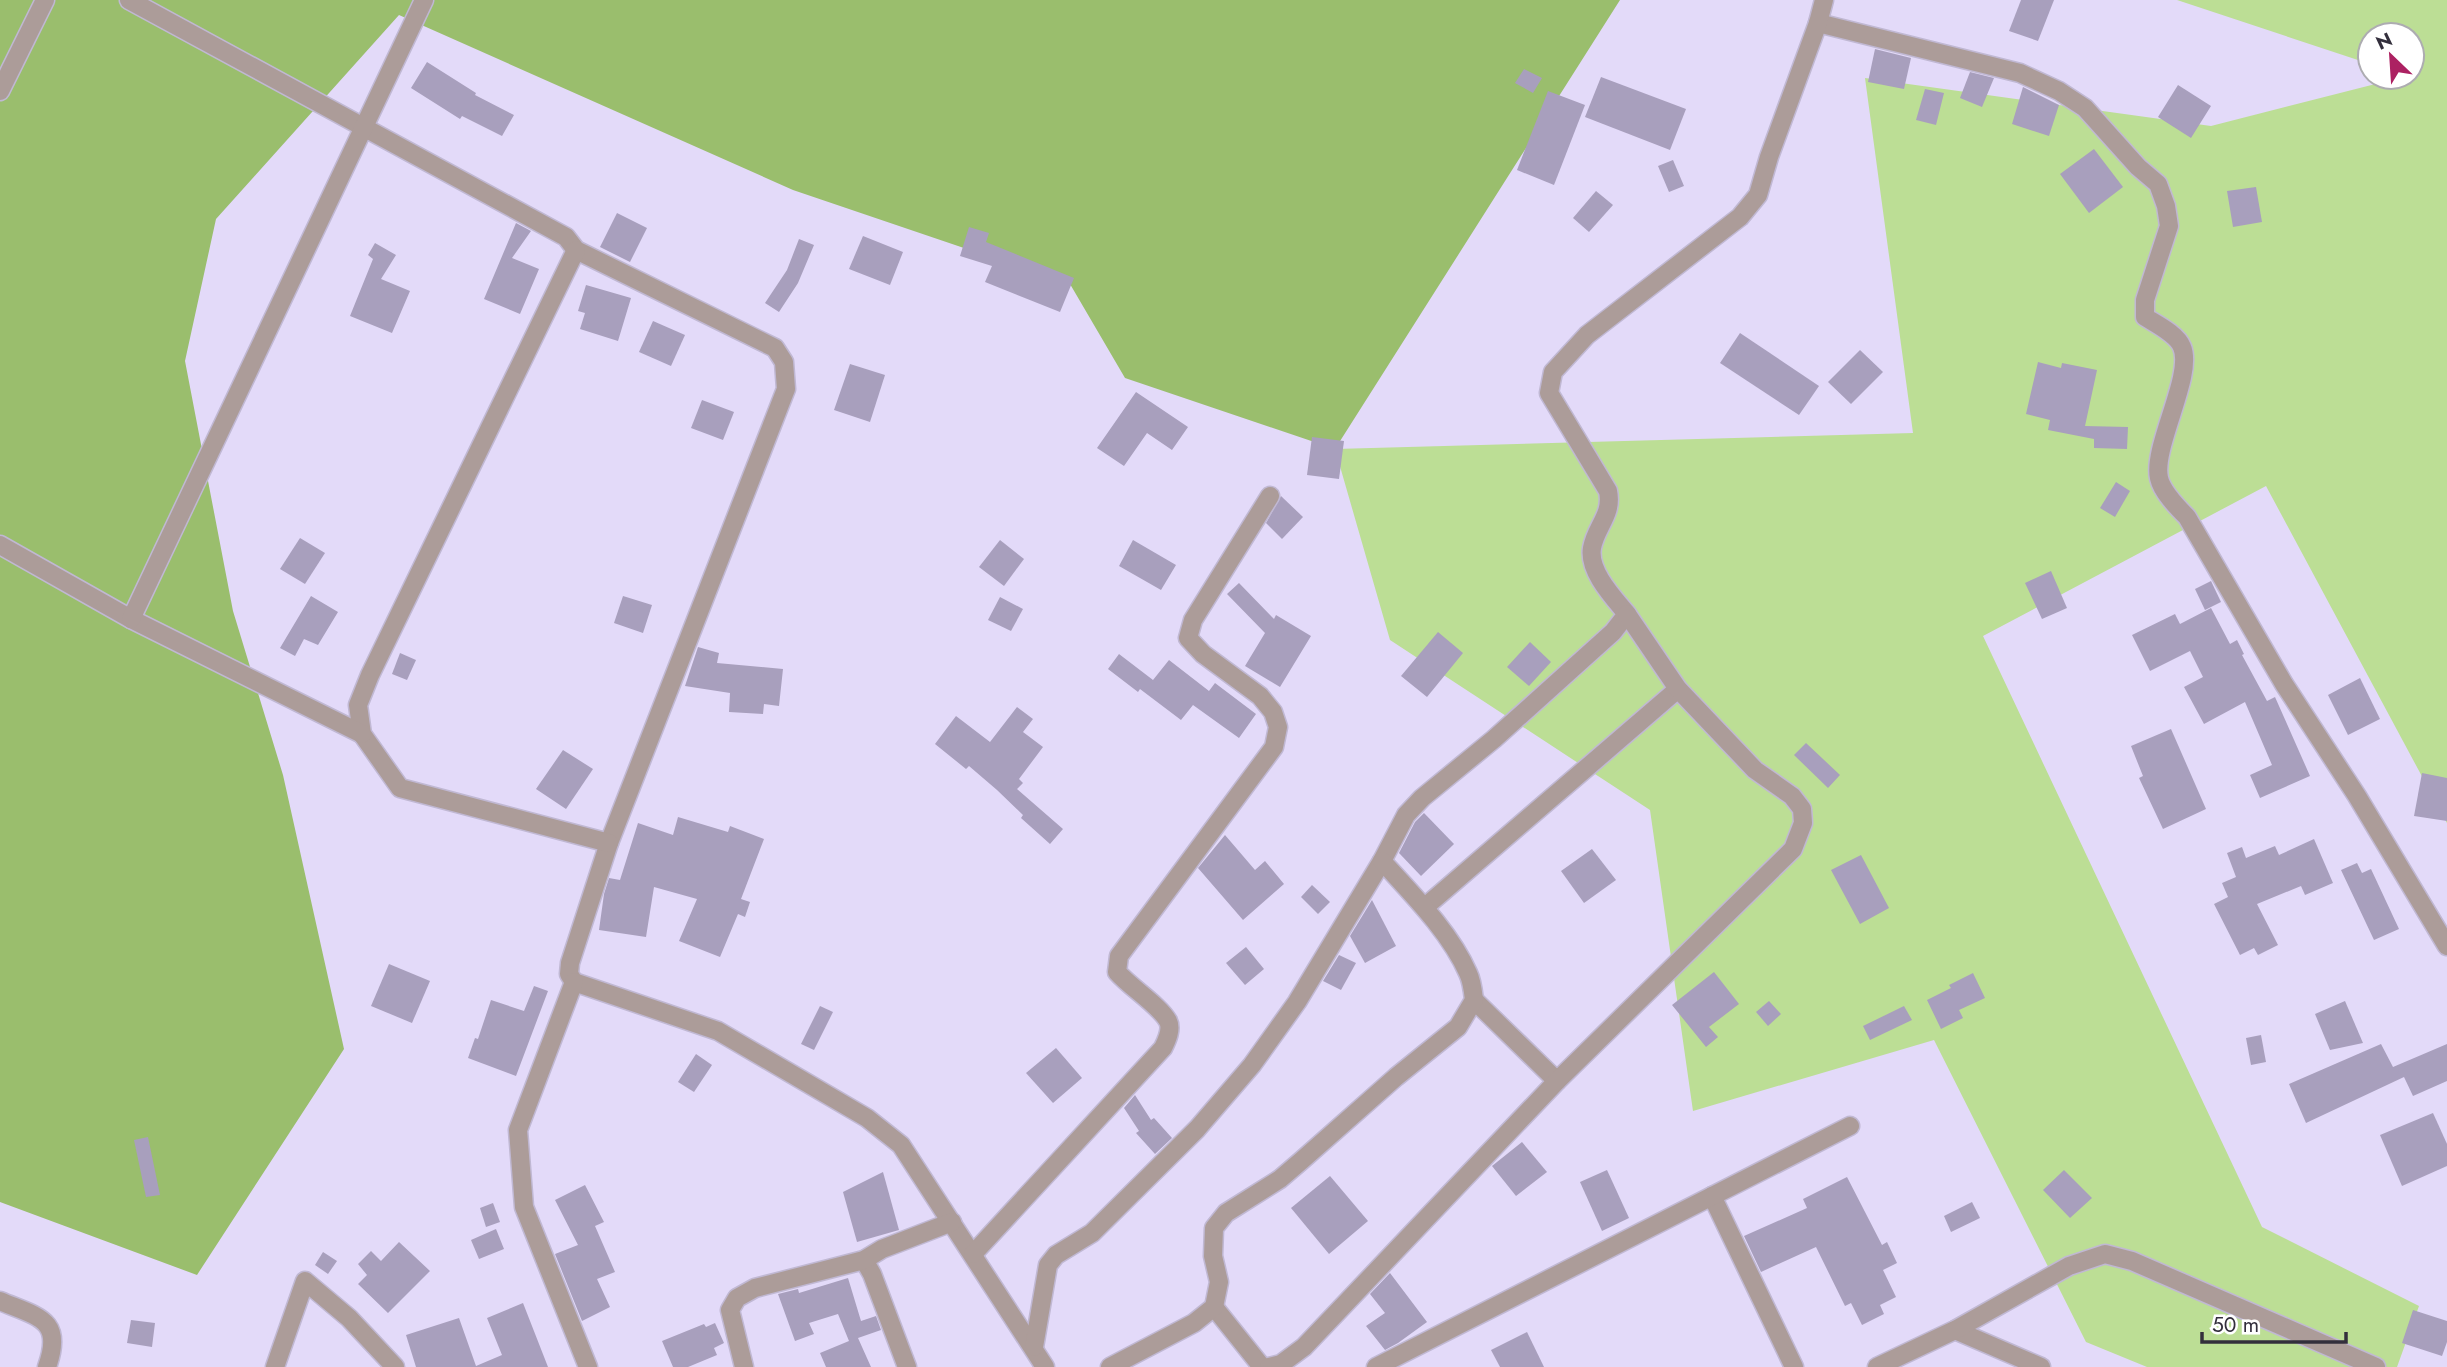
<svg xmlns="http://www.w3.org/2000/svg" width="2447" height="1367" font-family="Jost,sans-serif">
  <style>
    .green { fill: #bcde95 }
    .forest { fill: #9abe6d }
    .building { fill: #a89fbd }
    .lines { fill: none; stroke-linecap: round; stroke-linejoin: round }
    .minor-casing { stroke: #c0b8d3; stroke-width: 21 }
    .minor { stroke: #ac9c99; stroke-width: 18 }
  </style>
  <rect width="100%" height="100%" fill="#e3daf9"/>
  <!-- green -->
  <polygon class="green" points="2177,0 2447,0 2447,823 2266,486 1983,636 2262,1227 2419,1306 2397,1367 2147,1367 2086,1342 1934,1040 1693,1111 1650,810 1390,640 1335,449 1913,433 1865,78 2211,126 2403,77 2412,77 2412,35 2370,35 2370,64"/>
  <!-- forest -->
  <polygon class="forest" points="0,0 1620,0 1335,449 1125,378 1070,284 793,190 399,15 216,219 185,361 233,611 283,775 344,1049 197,1275 0,1202"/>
  <!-- building -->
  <g class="building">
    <polygon points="2021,0 2054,0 2038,41 2009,31"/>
    <polygon points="1875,49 1911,58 1904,89 1868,82"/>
    <polygon points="427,62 476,93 475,95 514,115 502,136 462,116 460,119 411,88"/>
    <polygon points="1524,69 1542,78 1533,93 1515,83"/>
    <polygon points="1970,72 1994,78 1982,107 1960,98"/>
    <polygon points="1601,77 1686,109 1670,150 1585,117"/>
    <polygon points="2178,85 2211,106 2191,138 2158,117"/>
    <polygon points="2023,87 2059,105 2049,136 2012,124"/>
    <polygon points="1925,89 1944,93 1936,125 1916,120"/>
    <polygon points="1548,91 1585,105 1554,185 1517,170"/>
    <polygon points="2094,149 2123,187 2089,213 2060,174"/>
    <polygon points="1673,160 1684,186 1669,192 1658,166"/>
    <polygon points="2256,187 2262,222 2233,227 2227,191"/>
    <polygon points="1596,191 1613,205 1589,232 1573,218"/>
    <polygon points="617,213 647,228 630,262 600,247"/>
    <polygon points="516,223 531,231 512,258 539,269 520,314 484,299"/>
    <polygon points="969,227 989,233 986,242 1074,278 1060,312 985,282 992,266 960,256"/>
    <polygon points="863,236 903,252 890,285 849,269"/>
    <polygon points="799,239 814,245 798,283 779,312 765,303 787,270"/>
    <polygon points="375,243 396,255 381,279 410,291 392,333 350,316 373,259 368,255"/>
    <polygon points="586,285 631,298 618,341 580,329 585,313 578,311"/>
    <polygon points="653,321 685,335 671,366 639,352"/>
    <polygon points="1740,333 1819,386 1799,415 1720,363"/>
    <polygon points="1860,350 1883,372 1851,404 1828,382"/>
    <polygon points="2038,362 2061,368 2062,363 2097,370 2085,426 2128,427 2127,449 2094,448 2094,439 2048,430 2050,420 2026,414"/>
    <polygon points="850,364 885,375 870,422 834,410"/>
    <polygon points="1136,392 1188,427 1172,450 1147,433 1124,466 1097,448"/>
    <polygon points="702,400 734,412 723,440 691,428"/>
    <polygon points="1312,437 1344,441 1339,479 1307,475"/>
    <polygon points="2116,482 2130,491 2115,517 2100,508"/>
    <polygon points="1281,496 1303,517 1282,539 1266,523"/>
    <polygon points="300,538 325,553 305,584 280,569"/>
    <polygon points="1000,540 1024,559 1004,586 979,567"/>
    <polygon points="1133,540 1176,565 1161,590 1119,566"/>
    <polygon points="2051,571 2067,608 2042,619 2025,583"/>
    <polygon points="2211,581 2221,602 2205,610 2195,589"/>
    <polygon points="1239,583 1274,619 1276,615 1311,636 1280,687 1245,666 1265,633 1227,594"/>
    <polygon points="311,596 338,612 318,645 304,639 295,656 280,648"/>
    <polygon points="623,596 652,605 643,633 614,623"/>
    <polygon points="1000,597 1023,609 1011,631 988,620"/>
    <polygon points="2211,608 2230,644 2237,640 2244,654 2242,655 2267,701 2275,697 2310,776 2260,798 2250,775 2272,765 2245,702 2204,724 2184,687 2203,677 2190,651 2150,671 2132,635 2175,614 2180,624"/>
    <polygon points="1438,632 1463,653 1427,697 1401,676"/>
    <polygon points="1530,642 1551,662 1529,686 1507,667"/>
    <polygon points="698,647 719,653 717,663 783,669 779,706 764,704 763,714 729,712 730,693 685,686"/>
    <polygon points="400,653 416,660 407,680 392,674"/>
    <polygon points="1119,654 1153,680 1169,660 1209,691 1215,683 1256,714 1239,738 1193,705 1181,720 1140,689 1138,692 1108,669"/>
    <polygon points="2360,678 2380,719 2348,735 2328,695"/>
    <polygon points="1017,707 1033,719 1023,732 1043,747 1019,779 1023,783 1017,789 1063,829 1050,844 1021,818 1023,815 997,790 969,766 966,769 935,744 956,716 990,742"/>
    <polygon points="2171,729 2206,809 2163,829 2139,778 2143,776 2131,746"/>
    <polygon points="1806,743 1840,775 1828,788 1794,755"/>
    <polygon points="563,750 593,769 566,809 536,789"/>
    <polygon points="2422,773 2447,778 2447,821 2414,816"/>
    <polygon points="1424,813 1454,844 1421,876 1399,853 1415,822"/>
    <polygon points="678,817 728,832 730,826 764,839 741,899 750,902 745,917 738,914 720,957 679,941 697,899 654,887 646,937 599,930 604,894 609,878 620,880 638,823 673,835"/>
    <polygon points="1225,835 1255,870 1265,861 1284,884 1243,920 1198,868"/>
    <polygon points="2314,839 2333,883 2305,895 2301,886 2257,904 2278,945 2258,955 2254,948 2240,955 2214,904 2228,897 2222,883 2236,877 2227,853 2242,847 2246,858 2275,846 2279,855"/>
    <polygon points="1592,849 1616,880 1584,903 1561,871"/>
    <polygon points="1861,855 1889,908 1860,924 1831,870"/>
    <polygon points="2357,863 2362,873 2371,869 2399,929 2374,940 2341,870"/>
    <polygon points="1312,885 1330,902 1318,914 1301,897"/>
    <polygon points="1372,900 1396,946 1365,963 1350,936"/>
    <polygon points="1246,947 1264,969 1245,985 1226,963"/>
    <polygon points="1339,955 1356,963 1341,990 1323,981"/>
    <polygon points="389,964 430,981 412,1023 371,1006"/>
    <polygon points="1714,972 1739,1004 1709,1027 1718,1037 1706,1047 1672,1005"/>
    <polygon points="1973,973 1985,998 1959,1010 1963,1018 1941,1029 1927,1000 1951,988 1949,985"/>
    <polygon points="534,986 548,991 516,1076 468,1058 475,1038 478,1039 491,1000 524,1011"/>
    <polygon points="1769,1001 1781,1014 1768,1026 1756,1012"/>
    <polygon points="2345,1001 2363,1043 2330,1050 2315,1014"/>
    <polygon points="820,1006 833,1012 814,1050 801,1044"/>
    <polygon points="1904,1006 1912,1020 1870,1040 1863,1026"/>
    <polygon points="2261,1035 2266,1062 2251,1065 2246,1038"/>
    <polygon points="2381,1044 2393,1067 2447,1044 2447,1081 2413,1096 2404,1077 2306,1123 2289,1084"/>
    <polygon points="1056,1048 1082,1078 1053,1103 1026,1073"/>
    <polygon points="696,1054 712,1065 694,1092 678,1082"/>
    <polygon points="1135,1095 1151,1120 1154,1118 1172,1138 1155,1154 1136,1133 1139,1131 1124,1108"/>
    <polygon points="2433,1113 2447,1144 2447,1166 2402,1186 2380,1135"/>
    <polygon points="148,1137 160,1195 146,1197 134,1140"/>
    <polygon points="1522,1142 1547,1172 1516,1196 1492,1166"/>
    <polygon points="1607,1170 1629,1218 1602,1231 1580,1182"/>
    <polygon points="2064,1170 2092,1198 2070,1218 2043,1190"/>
    <polygon points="883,1172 899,1230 857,1242 843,1192"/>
    <polygon points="1330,1176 1368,1221 1329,1254 1291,1208"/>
    <polygon points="1847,1177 1882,1245 1887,1242 1897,1263 1883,1270 1896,1297 1880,1305 1884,1314 1862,1325 1851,1303 1845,1306 1816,1247 1761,1272 1744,1236 1807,1208 1803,1199"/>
    <polygon points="585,1185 604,1222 595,1226 615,1272 597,1279 610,1307 582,1321 555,1254 578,1245 555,1200"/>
    <polygon points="1972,1202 1980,1218 1951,1232 1944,1216"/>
    <polygon points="493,1203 500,1222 486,1227 480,1208"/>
    <polygon points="496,1229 504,1249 479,1259 471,1240"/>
    <polygon points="399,1242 430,1271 388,1313 358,1284 367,1275 358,1264 371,1251 381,1261"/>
    <polygon points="323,1252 337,1261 328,1274 315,1265"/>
    <polygon points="1390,1273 1427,1322 1398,1343 1385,1350 1366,1326 1385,1313 1370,1294"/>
    <polygon points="848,1278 861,1321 876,1316 881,1330 858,1338 871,1367 826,1367 820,1353 849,1341 838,1314 809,1323 814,1334 795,1341 778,1294 798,1289 799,1293"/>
    <polygon points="523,1303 548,1367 416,1367 406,1335 459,1318 476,1366 502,1355 487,1318"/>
    <polygon points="2413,1310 2447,1321 2447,1342 2442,1356 2402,1343"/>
    <polygon points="131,1320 155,1323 152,1347 127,1343"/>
    <polygon points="715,1323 724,1343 714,1348 717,1355 688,1367 673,1367 662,1341 704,1324 706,1327"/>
    <polygon points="1527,1332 1544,1367 1500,1367 1491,1350"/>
  </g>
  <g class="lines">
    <defs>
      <g id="minor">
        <polyline points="129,0 566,237 576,250 775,348 784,362 786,389 609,843 570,963 569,974 574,982 718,1031 867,1118 901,1145 1045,1367"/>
        <path d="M1818,23L2020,73L2059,91L2085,108L2138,167L2158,184L2166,206L2169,226L2145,300V317C2156,324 2177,334 2182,347C2194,375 2152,447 2159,478C2162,492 2177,507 2187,517L2284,684L2357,796L2447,946"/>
        <polyline points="0,91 45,0"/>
        <polyline points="576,250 370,675 358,705 362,734 400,788 609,843"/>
        <polyline points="0,545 131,619 362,734"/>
        <polyline points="131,619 424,0"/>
        <polyline points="1425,907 1678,689"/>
        <polyline points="574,982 518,1130 524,1207 588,1367"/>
        <polyline points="1474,1000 1557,1081"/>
        <polyline points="1712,1196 1794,1367"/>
        <path d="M973,1254L1163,1048C1167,1040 1172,1029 1168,1021C1160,1006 1130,987 1117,972L1119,956L1274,747L1278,727L1273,712L1260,696L1203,654L1188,638L1193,620L1270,496"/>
        <polyline points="864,1260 872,1274 907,1367"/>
        <path d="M0,1301C38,1317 64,1319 47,1367"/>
        <polyline points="1214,1307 1262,1367"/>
        <polyline points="1955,1330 2041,1367"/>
        <path d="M1034,1347L1048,1265L1056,1255L1092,1233L1197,1129L1252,1065L1297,1002L1382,861L1406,815L1422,798L1494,739L1573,668L1613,632L1627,614C1613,597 1588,571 1592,548C1596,526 1613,515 1608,491L1549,393L1553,372L1587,335L1740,217L1758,195L1769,157L1818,23L1824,0"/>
        <polyline points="275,1367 305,1281 349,1318 395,1367"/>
        <polyline points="744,1367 730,1310 737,1298 755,1288 864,1260 882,1249 952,1222"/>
        <path d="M1110,1367L1194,1323L1214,1307L1219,1282L1213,1256L1214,1228L1226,1213L1280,1179L1301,1161L1396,1077L1458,1027L1474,1000C1473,991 1472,981 1468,973C1450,932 1412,894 1382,861"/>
        <polyline points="1269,1367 1281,1364 1304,1347 1557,1081 1793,849 1803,823 1802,809 1792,796 1755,770 1678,689 1627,614"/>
        <polyline points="1376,1367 1850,1126"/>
        <polyline points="1877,1367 1955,1330 2069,1266 2105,1254 2132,1261 2376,1367"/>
      </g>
    </defs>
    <!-- minor casing -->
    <use href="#minor" class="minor-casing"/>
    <!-- minor -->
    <use href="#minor" class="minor"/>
  </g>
  <!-- north arrow -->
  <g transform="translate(2391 56) rotate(335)"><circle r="33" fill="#ffffff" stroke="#adacb1" stroke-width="2"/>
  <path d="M0-5L12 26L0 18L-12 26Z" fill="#ac2162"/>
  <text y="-10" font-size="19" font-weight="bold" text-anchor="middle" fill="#332f3c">N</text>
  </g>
  <!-- scale -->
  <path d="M2202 1332v10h144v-10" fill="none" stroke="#332f3c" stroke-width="3.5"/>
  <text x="2212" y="1332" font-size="21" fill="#332f3c" stroke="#ffffff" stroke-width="5" paint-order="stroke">50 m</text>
</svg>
